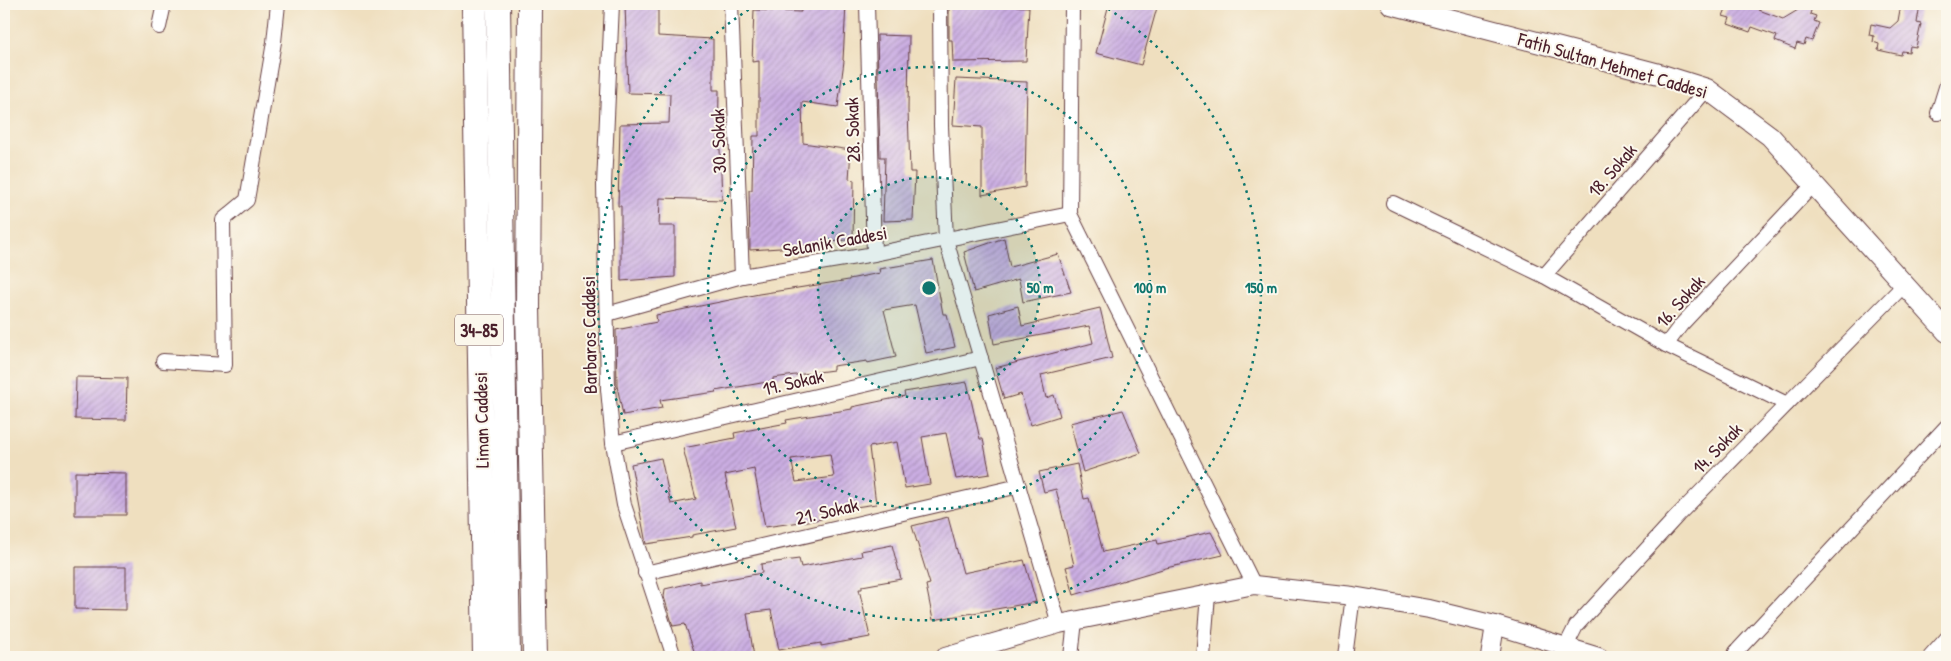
<svg xmlns="http://www.w3.org/2000/svg" width="1951" height="661" font-family="'Patrick Hand',sans-serif">
  <style>
    .building { fill: url(#building-hatch); fill-rule: evenodd }
    .lines { fill: none; stroke-linecap: round; stroke-linejoin: round }
    .minor-casing { stroke: #633c41; stroke-width: 16 }
    .tertiary-casing { stroke: #633c41; stroke-width: 20 }
    .secondary-casing { stroke: #633c41; stroke-width: 22 }
    .trunk-casing { stroke: #633c41; stroke-width: 26 }
    .minor { stroke: #fff; stroke-width: 14 }
    .tertiary { stroke: #fff; stroke-width: 18 }
    .secondary { stroke: #fff; stroke-width: 20 }
    .trunk { stroke: #fff; stroke-width: 24 }
    .ring { fill: none; stroke: #0f766e; stroke-width: 2.5; stroke-dasharray: 2.5 5 }
    .labels { text-anchor: middle; dominant-baseline: central; stroke-width: 4; stroke-linejoin: round; paint-order: stroke }
    .shield { fill: #fbf7ec; stroke: #7f6065; stroke-width: 1 }
    .shield-label { font-size: 18px; font-weight: bold; fill: #4a1f2b }
    .street-label { font-size: 19px; fill: #4a1f2b; stroke: #fbf7ec }
    .centre { fill: #0f766e; stroke: #fbf7ec; stroke-width: 2.5 }
    .ring-label { font-size: 15px; text-anchor: middle; font-weight: bold; fill: #0f766e; stroke: #fbf7ec; stroke-width: 4; stroke-linejoin: round; paint-order: stroke }
  </style>
  <defs>
    <pattern id="building-hatch" width="6" height="6" patternUnits="userSpaceOnUse" patternTransform="scale(1.25)"><rect width="6" height="6" fill="#cbaee3"/><path d="M-1 1l2-2M0 6l6-6M5 7l2-2" fill="none" stroke="#a78db8"/></pattern>
  </defs>
  <rect width="100%" height="100%" fill="#fbf7ec"/>
  <filter id="ink" filterUnits="userSpaceOnUse"><feTurbulence type="fractalNoise" baseFrequency=".02" numOctaves="2"/><feDisplacementMap in="SourceGraphic" scale="10" xChannelSelector="R" yChannelSelector="G"/><feConvolveMatrix kernelMatrix="1 2 1 2 8 2 1 2 1" color-interpolation-filters="sRGB"/></filter>
  <filter id="wash" filterUnits="userSpaceOnUse"><feTurbulence type="fractalNoise" baseFrequency=".0096" numOctaves="4" result="noise"/><feDisplacementMap in="SourceGraphic" scale="20" xChannelSelector="R" yChannelSelector="G"/><feGaussianBlur stdDeviation="1.12" result="paint"/><feColorMatrix in="noise" values="0 0 0 0 0 0 0 0 0 0 0 0 0 0 0 0 0 1.4 0 .05"/><feComposite in="paint" operator="in"/></filter>
  <g filter="url(#wash)">
    <rect width="100%" height="100%" fill="#efdfbf"/>
    <g id="blocks">
      <!-- building -->
      <g class="building">
        <polygon points="625,4 658,4 658,36 713,39 713,90 719,90 718,149 720,149 722,200 660,198 659,226 675,226 675,277 621,281 621,206 618,206 620,124 669,123 670,94 628,93"/>
        <polygon points="800,4 846,4 843,60 844,61 838,107 802,102 803,143 851,150 849,179 854,180 853,239 795,247 750,250 749,190 752,190 753,136 759,136 759,61 752,62 754,10 801,12"/>
        <polygon points="949,4 984,4 1029,7 1026,61 953,62 952,40 949,40"/>
        <polygon points="1109,4 1158,4 1141,65 1096,53"/>
        <polygon points="1728,4 1761,4 1759,10 1783,19 1808,4 1813,4 1810,14 1816,16 1814,21 1819,23 1812,41 1806,39 1804,45 1797,43 1795,49 1775,41 1777,36 1752,27 1750,32 1728,24 1730,18 1723,16"/>
        <polygon points="1901,4 1920,4 1917,23 1921,24 1916,47 1910,46 1909,52 1902,51 1901,55 1878,50 1879,44 1873,42 1874,36 1869,35 1871,24 1890,28 1898,21"/>
        <polygon points="877,35 909,36 908,110 910,172 915,172 913,220 883,221 885,157 880,157"/>
        <polygon points="956,79 1027,82 1025,187 982,195 982,127 953,125"/>
        <polygon points="1004,238 1010,267 1058,254 1071,292 1023,302 1019,279 974,292 964,252"/>
        <polygon points="933,260 943,314 947,314 955,347 926,353 915,305 884,310 896,357 867,363 867,361 833,366 833,370 773,378 773,381 715,391 716,392 660,400 662,408 623,415 617,386 616,330 657,322 656,315 759,294 849,280 849,279 880,273 879,269"/>
        <polygon points="1018,306 1022,326 1100,308 1112,358 1041,375 1046,398 1054,395 1060,416 1031,425 1021,394 1004,399 995,368 1093,343 1089,326 994,344 989,314"/>
        <polygon points="76,377 127,378 126,420 75,419"/>
        <path d="M967,382L980,439H983L990,474L956,479L946,433L922,437L930,484L905,488L897,442L869,447L876,504L821,512L822,519L765,527L754,469L725,475L736,527L692,535V537L646,544L631,464L661,458L671,504L696,499L683,448L735,438L734,433L787,423L786,420L852,409V407L905,396L904,392ZM830,454L834,477L796,482L791,459Z"/>
        <polygon points="1123,410 1141,453 1083,472 1070,423"/>
        <polygon points="1077,464 1084,499 1089,498 1103,552 1157,540 1158,544 1211,532 1223,555 1166,568 1074,595 1066,567 1074,565 1056,489 1044,492 1039,472"/>
        <polygon points="75,472 126,473 126,515 75,515"/>
        <polygon points="948,517 963,573 1024,560 1036,602 933,620 926,585 930,584 912,526"/>
        <polygon points="892,545 901,579 862,586 862,589 859,589 870,637 821,646 821,643 779,650 771,610 747,613 754,657 702,657 694,651 685,624 673,626 664,597 665,589 700,581 700,584 762,573 761,564 799,559 801,567 862,556 861,551"/>
        <polygon points="75,567 126,567 126,610 75,609"/>
      </g>
    </g>
  </g>
  <g filter="url(#ink)">
    <use href="#blocks" fill-opacity="0" stroke="#633c41" stroke-width="1"/>
    <g class="lines">
      <defs>
        <g id="minor">
          <polyline points="612,4 604,185 608,389 613,443 624,505 674,657"/>
          <polyline points="731,4 742,276"/>
          <polyline points="867,4 874,254"/>
          <polyline points="940,4 941,126 946,240 1059,624"/>
          <polyline points="1072,4 1070,214 1254,585"/>
          <polyline points="159,27 164,4"/>
          <polyline points="1938,113 1947,84"/>
          <polyline points="1393,203 1544,276 1666,345"/>
          <polyline points="1544,276 1707,89"/>
          <polyline points="607,314 742,276 874,254 1070,214"/>
          <polyline points="163,361 225,365 223,220 247,200 274,42 278,4"/>
          <polyline points="1787,404 1666,345 1681,325 1814,184"/>
          <polyline points="613,443 981,358"/>
          <polyline points="645,573 1019,486"/>
          <polyline points="1566,646 1576,626 1678,515 1904,285"/>
          <polyline points="1071,657 1075,621"/>
          <polyline points="1203,657 1208,595"/>
          <polyline points="1345,657 1353,596"/>
          <polyline points="1734,657 1736,652 1947,426"/>
          <polyline points="1930,657 1947,638"/>
        </g>
        <g id="tertiary">
          <polyline points="945,657 1059,624 1254,585 1353,596 1429,609 1495,625 1599,657"/>
          <polyline points="1490,657 1495,625"/>
        </g>
        <polyline id="secondary" points="1391,4 1659,74 1707,89 1770,136 1947,332"/>
        <g id="trunk">
          <polyline points="474,4 485,657"/>
          <polyline points="498,4 508,657"/>
          <polyline points="530,4 528,307 535,657"/>
        </g>
      </defs>
      <!-- minor casing -->
      <use href="#minor" class="minor-casing"/>
      <!-- tertiary casing -->
      <use href="#tertiary" class="tertiary-casing"/>
      <!-- secondary casing -->
      <use href="#secondary" class="secondary-casing"/>
      <!-- trunk casing -->
      <use href="#trunk" class="trunk-casing"/>
      <!-- minor -->
      <use href="#minor" class="minor"/>
      <!-- tertiary -->
      <use href="#tertiary" class="tertiary"/>
      <!-- secondary -->
      <use href="#secondary" class="secondary"/>
      <!-- trunk -->
      <use href="#trunk" class="trunk"/>
    </g>
  </g>
  <!-- distance rings -->
  <circle cx="929" cy="288" r="111" fill="#0f766e" fill-opacity=".12"/>
  <g class="ring">
    <circle cx="929" cy="288" r="111"/>
    <circle cx="929" cy="288" r="221"/>
    <path d="M1102 5A332 332 0 1 1 756 5"/>
  </g>
  <g class="labels">
    <!-- shield labels -->
    <rect class="shield" x="455" y="314.5" width="48" height="31" rx="4"/>
    <g class="shield-label">
      <text x="479" y="330">34-85</text>
    </g>
    <!-- street labels -->
    <g class="street-label">
      <text transform="translate(1613 65) rotate(16)">Fatih Sultan Mehmet Caddesi</text>
      <text transform="translate(852 130) rotate(-92)">28. Sokak</text>
      <text transform="translate(718 141) rotate(-92)">30. Sokak</text>
      <text transform="translate(1612 170) rotate(-49)">18. Sokak</text>
      <text transform="translate(835 241) rotate(-10)">Selanik Caddesi</text>
      <text transform="translate(1680 301) rotate(-48)">16. Sokak</text>
      <text transform="translate(589 335) rotate(-91)">Barbaros Caddesi</text>
      <text transform="translate(793 382) rotate(-13)">19. Sokak</text>
      <text transform="translate(481 420) rotate(-91)">Liman Caddesi</text>
      <text transform="translate(1717 448) rotate(-46)">14. Sokak</text>
      <text transform="translate(827 511) rotate(-13)">21. Sokak</text>
    </g>
  </g>
  <circle cx="929" cy="288" r="8" class="centre"/>
  <g class="ring-label">
    <text x="1040" y="293">50 m</text>
    <text x="1150" y="293">100 m</text>
    <text x="1261" y="293">150 m</text>
  </g>
  <!-- margin -->
  <rect width="1951" height="661" fill="none" stroke="#fbf7ec" stroke-width="20"/>
</svg>
